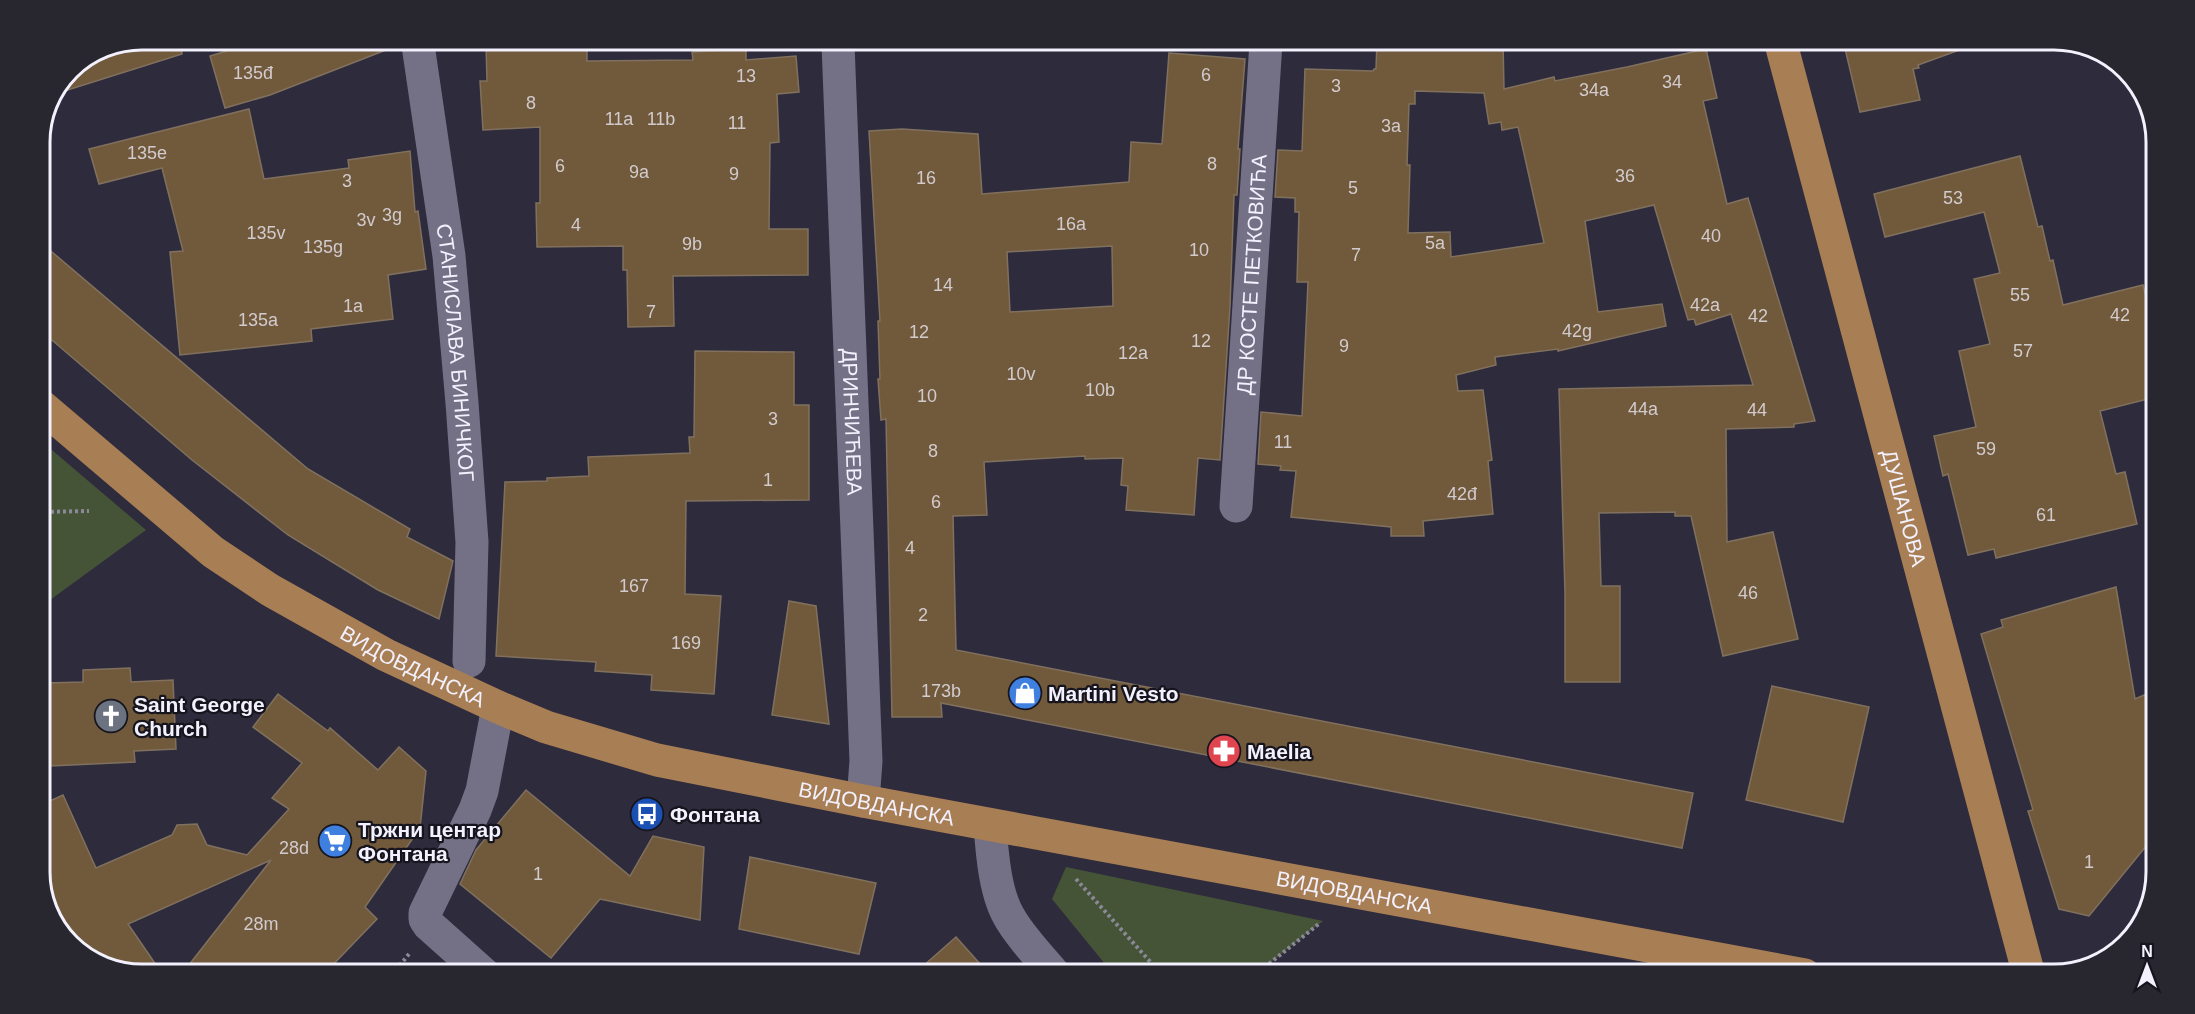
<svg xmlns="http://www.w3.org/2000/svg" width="2195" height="1014" font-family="Arial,sans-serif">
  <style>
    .green { fill: #455436 }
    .building { fill: #71593c; stroke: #80715e; stroke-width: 1.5; fill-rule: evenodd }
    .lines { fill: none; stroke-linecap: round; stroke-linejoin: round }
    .path { stroke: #8b8998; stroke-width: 4; stroke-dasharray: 3 3; stroke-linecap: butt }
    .minor { stroke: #747187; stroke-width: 33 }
    .major { stroke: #a87e55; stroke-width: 33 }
    .labels { text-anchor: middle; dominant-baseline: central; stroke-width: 4.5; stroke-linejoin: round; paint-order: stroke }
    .number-label { font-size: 18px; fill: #d2cbcd }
    .street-label { font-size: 21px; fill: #f2f1fd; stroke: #16151d }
    .poi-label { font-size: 21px; font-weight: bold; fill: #f2f1fd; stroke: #16151d; text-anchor: start }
    .rim { fill: none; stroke: #f2f1fd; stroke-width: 3 }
  </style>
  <rect width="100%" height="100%" fill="#2e2b3d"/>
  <!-- green -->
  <g class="green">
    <polygon points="39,439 146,530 39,608"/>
    <polygon points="1066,867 1323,921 1255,975 1114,975 1052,899"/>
  </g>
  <!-- building -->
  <g class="building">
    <polygon points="1975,39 1976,44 1918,65 1919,68 1913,69 1920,100 1860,112 1843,40"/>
    <path d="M1503,41L1504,89L1554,77L1555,81L1627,67L1706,49L1717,98L1703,101L1727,204L1748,198L1815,421L1794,424V427L1726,429L1727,542L1773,532L1798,639L1723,656L1691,516H1675V512L1599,513L1601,586H1620V682H1565V593L1559,389L1753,385L1731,314L1696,325L1694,319L1688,320L1654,205L1585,221L1598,312L1662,304L1666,326L1558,351V349L1495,357L1496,365L1456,375L1458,391L1483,390L1492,460L1488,461L1493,514L1423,521L1424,536H1391V527L1291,517L1296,471L1280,470L1281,466L1258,464L1261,412L1302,416L1308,282H1297L1299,212H1295V198L1275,197L1278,150L1302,151L1305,69L1373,71L1374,69H1376L1377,42ZM1415,91L1484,93L1489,124L1501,122L1502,130L1518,127L1544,243L1451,257L1450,232L1408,233L1410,165H1407L1409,104H1415Z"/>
    <polygon points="486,45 587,45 587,61 693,60 692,52 746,49 746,60 796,56 799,92 777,94 779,142 770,143 769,229 808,229 808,275 673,276 674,326 628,327 627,270 623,270 623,246 537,247 536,203 540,203 540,127 483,130 480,81 487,81"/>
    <polygon points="181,46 182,54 58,93 69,69 102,47"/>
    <polygon points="243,46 390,46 391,48 270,95 225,108 210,56"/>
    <path d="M1169,53L1245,59L1238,149H1240L1237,195H1234L1230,306L1220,460L1198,458L1194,515L1126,510L1128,486L1121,485L1123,458L1085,459V456L984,462L987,515L953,516L956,650L1693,793L1682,848L941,703L942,717H892L886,419L881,420L878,379H880L878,321H880L869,131L902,129L978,134L982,194L1129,182L1131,142L1162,144ZM1112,246L1113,306L1010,312L1007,252Z"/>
    <polygon points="249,109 264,179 349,168 348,160 410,151 415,212 418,211 426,269 388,275 393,319 311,329 312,341 180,355 170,252 183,251 162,168 99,184 89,149"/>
    <polygon points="2020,156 2038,227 2042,226 2050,261 2053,260 2063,305 2143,285 2156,338 2156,397 2100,411 2116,474 2125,472 2137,524 1996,558 1994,549 1968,555 1948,474 1943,476 1934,436 1976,427 1959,351 1990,344 1974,279 2000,273 1984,212 1885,237 1874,194"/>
    <polygon points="39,241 308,469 410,529 407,537 453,561 439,619 378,590 288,535 192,460 39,329"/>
    <polygon points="695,351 794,352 794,405 809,405 809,500 686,501 685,594 721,596 714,694 651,690 652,675 595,671 596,662 496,656 505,482 547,481 547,478 589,476 588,457 690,453 689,437 694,437"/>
    <polygon points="2116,587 2135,699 2156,690 2156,834 2089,916 2059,909 2028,811 2033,810 1981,634 2003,627 2001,620"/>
    <polygon points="789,601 816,606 829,724 772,715"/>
    <polygon points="130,668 131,682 173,680 176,749 134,751 135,762 50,766 46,683 83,682 83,670"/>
    <polygon points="1772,686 1869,707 1843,822 1746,800"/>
    <polygon points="278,694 328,731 330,728 378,770 399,747 426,771 420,828 365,907 377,919 323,975 181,975 271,860 128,924 163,975 141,975 102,967 60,935 39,880 39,806 63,795 96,868 172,835 177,825 197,824 207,845 247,855 289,809 272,798 302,763 253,727"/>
    <polygon points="526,790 630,876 653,836 704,847 700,920 600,899 551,958 460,884 476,850"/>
    <polygon points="750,857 876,883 859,954 739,929"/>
    <polygon points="956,937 990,975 913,975"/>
  </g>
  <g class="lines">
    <!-- path -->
    <g class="path">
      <polyline points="39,512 89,511"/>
      <polyline points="1076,879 1162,975"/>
      <polyline points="2099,961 2150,903"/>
      <polyline points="392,975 409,954"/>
      <polyline points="1255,975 1320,923"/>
    </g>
    <!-- minor -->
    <g class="minor">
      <path id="s1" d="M838,44L866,761L863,801"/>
      <path id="s2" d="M418,45L449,256L462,403L472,542L469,661"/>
      <path id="s3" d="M1236,506L1266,42"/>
      <path d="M990,825C992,853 995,896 1011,920C1023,940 1040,957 1055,975"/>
      <polyline points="485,975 429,925 425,919 425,913 475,810 482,791 498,707"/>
    </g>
    <!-- major -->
    <g class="major">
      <path id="s4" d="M1780,40L2029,975"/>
      <path id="s5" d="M39,404L213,552L270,590L386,655L498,707L546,727L657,760L863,801L1805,975"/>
    </g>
  </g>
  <!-- icons -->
  <defs>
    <symbol id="shop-disc" viewBox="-11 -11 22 22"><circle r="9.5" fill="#3f7fe0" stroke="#16151d"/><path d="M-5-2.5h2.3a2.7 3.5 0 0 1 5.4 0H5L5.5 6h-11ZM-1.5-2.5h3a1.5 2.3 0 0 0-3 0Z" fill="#fff"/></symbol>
    <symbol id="church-disc" viewBox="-11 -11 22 22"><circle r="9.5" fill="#6b7280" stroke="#16151d"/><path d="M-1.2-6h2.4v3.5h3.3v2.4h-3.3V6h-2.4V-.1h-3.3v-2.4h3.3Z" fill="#fff"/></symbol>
    <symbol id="pharmacy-disc" viewBox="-11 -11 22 22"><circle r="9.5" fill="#e0444e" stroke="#16151d"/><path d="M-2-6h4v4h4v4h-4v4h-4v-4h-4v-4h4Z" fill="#fff"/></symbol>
    <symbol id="bus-disc" viewBox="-11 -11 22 22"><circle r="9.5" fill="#1a4fb4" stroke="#16151d"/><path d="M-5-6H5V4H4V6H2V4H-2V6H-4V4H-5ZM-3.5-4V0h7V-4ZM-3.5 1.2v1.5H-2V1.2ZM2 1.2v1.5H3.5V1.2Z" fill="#fff"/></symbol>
    <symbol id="supermarket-disc" viewBox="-11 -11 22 22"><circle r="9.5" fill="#3f7fe0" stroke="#16151d"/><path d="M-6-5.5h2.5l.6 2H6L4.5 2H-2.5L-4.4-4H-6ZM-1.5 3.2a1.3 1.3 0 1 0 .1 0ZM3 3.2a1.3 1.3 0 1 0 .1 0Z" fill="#fff"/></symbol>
  </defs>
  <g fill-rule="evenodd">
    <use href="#shop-disc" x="1006" y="674" width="38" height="38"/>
    <use href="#church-disc" x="92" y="697" width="38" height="38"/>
    <use href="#pharmacy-disc" x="1205" y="732" width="38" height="38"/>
    <use href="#bus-disc" x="628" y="795" width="38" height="38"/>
    <use href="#supermarket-disc" x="316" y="822" width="38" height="38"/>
  </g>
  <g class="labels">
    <!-- number labels -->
    <g class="number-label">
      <text x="253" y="73">135đ</text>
      <text x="1206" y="75">6</text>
      <text x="746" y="76">13</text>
      <text x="1672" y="82">34</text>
      <text x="1336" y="86">3</text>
      <text x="1594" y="90">34a</text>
      <text x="531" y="103">8</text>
      <text x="619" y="119">11a</text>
      <text x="661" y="119">11b</text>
      <text x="737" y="123">11</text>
      <text x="1391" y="126">3a</text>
      <text x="147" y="153">135e</text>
      <text x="1212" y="164">8</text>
      <text x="560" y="166">6</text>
      <text x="639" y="172">9a</text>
      <text x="734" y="174">9</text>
      <text x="1625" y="176">36</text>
      <text x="926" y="178">16</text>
      <text x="347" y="181">3</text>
      <text x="1353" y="188">5</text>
      <text x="1953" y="198">53</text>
      <text x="392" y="215">3g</text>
      <text x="366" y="220">3v</text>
      <text x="1071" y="224">16a</text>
      <text x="576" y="225">4</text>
      <text x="266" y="233">135v</text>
      <text x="1711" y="236">40</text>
      <text x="1435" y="243">5a</text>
      <text x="692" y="244">9b</text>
      <text x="323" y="247">135g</text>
      <text x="1199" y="250">10</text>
      <text x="1356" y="255">7</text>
      <text x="943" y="285">14</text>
      <text x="2020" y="295">55</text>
      <text x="1705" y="305">42a</text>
      <text x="353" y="306">1a</text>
      <text x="651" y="312">7</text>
      <text x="2120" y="315">42</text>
      <text x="1758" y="316">42</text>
      <text x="258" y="320">135a</text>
      <text x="1577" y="331">42g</text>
      <text x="919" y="332">12</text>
      <text x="1201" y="341">12</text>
      <text x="1344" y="346">9</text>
      <text x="2023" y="351">57</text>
      <text x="1133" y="353">12a</text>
      <text x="1021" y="374">10v</text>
      <text x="1100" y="390">10b</text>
      <text x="927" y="396">10</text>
      <text x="1643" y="409">44a</text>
      <text x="1757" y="410">44</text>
      <text x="773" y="419">3</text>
      <text x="1283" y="442">11</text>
      <text x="1986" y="449">59</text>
      <text x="933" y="451">8</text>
      <text x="768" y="480">1</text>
      <text x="1462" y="494">42đ</text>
      <text x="936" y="502">6</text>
      <text x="2046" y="515">61</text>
      <text x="910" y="548">4</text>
      <text x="634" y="586">167</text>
      <text x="1748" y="593">46</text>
      <text x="923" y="615">2</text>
      <text x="686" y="643">169</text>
      <text x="941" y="691">173b</text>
      <text x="294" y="848">28d</text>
      <text x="2089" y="862">1</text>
      <text x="538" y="874">1</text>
      <text x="261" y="924">28m</text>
    </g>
    <!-- street labels -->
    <g class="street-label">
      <text stroke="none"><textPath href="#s3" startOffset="232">ДР КОСТЕ ПЕТКОВИЋА</textPath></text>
      <text stroke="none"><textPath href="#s2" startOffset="310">СТАНИСЛАВА БИНИЧКОГ</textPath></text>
      <text stroke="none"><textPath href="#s1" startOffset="378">ДРИНЧИЋЕВА</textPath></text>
      <text stroke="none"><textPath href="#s4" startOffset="484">ДУШАНОВА</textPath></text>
      <text stroke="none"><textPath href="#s5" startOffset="459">ВИДОВДАНСКА</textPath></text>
      <text stroke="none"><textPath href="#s5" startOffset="945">ВИДОВДАНСКА</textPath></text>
      <text stroke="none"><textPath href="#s5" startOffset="1431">ВИДОВДАНСКА</textPath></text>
    </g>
    <!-- poi labels -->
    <g class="poi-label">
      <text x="1048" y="693">Martini Vesto</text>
      <text x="134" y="704">Saint George<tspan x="134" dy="24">Church</tspan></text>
      <text x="1247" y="751">Maelia</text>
      <text x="670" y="814">Фонтана</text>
      <text x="358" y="829">Тржни центар<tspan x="358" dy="24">Фонтана</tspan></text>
    </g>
  </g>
  <!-- crop -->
  <path d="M0 0H2195V1014H0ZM142 50H2054A92 92 0 0 1 2146 142V872A92 92 0 0 1 2054 964H142A92 92 0 0 1 50 872V142A92 92 0 0 1 142 50Z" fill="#28272f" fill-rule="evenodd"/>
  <path class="rim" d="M142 50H2054A92 92 0 0 1 2146 142V872A92 92 0 0 1 2054 964H142A92 92 0 0 1 50 872V142A92 92 0 0 1 142 50Z"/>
  <!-- north arrow -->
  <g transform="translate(2147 966)" stroke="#16151d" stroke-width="4.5" paint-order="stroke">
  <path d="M0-4.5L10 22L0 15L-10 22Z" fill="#f2f1fd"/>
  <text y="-9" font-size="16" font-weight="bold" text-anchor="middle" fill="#f2f1fd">N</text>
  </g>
</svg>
